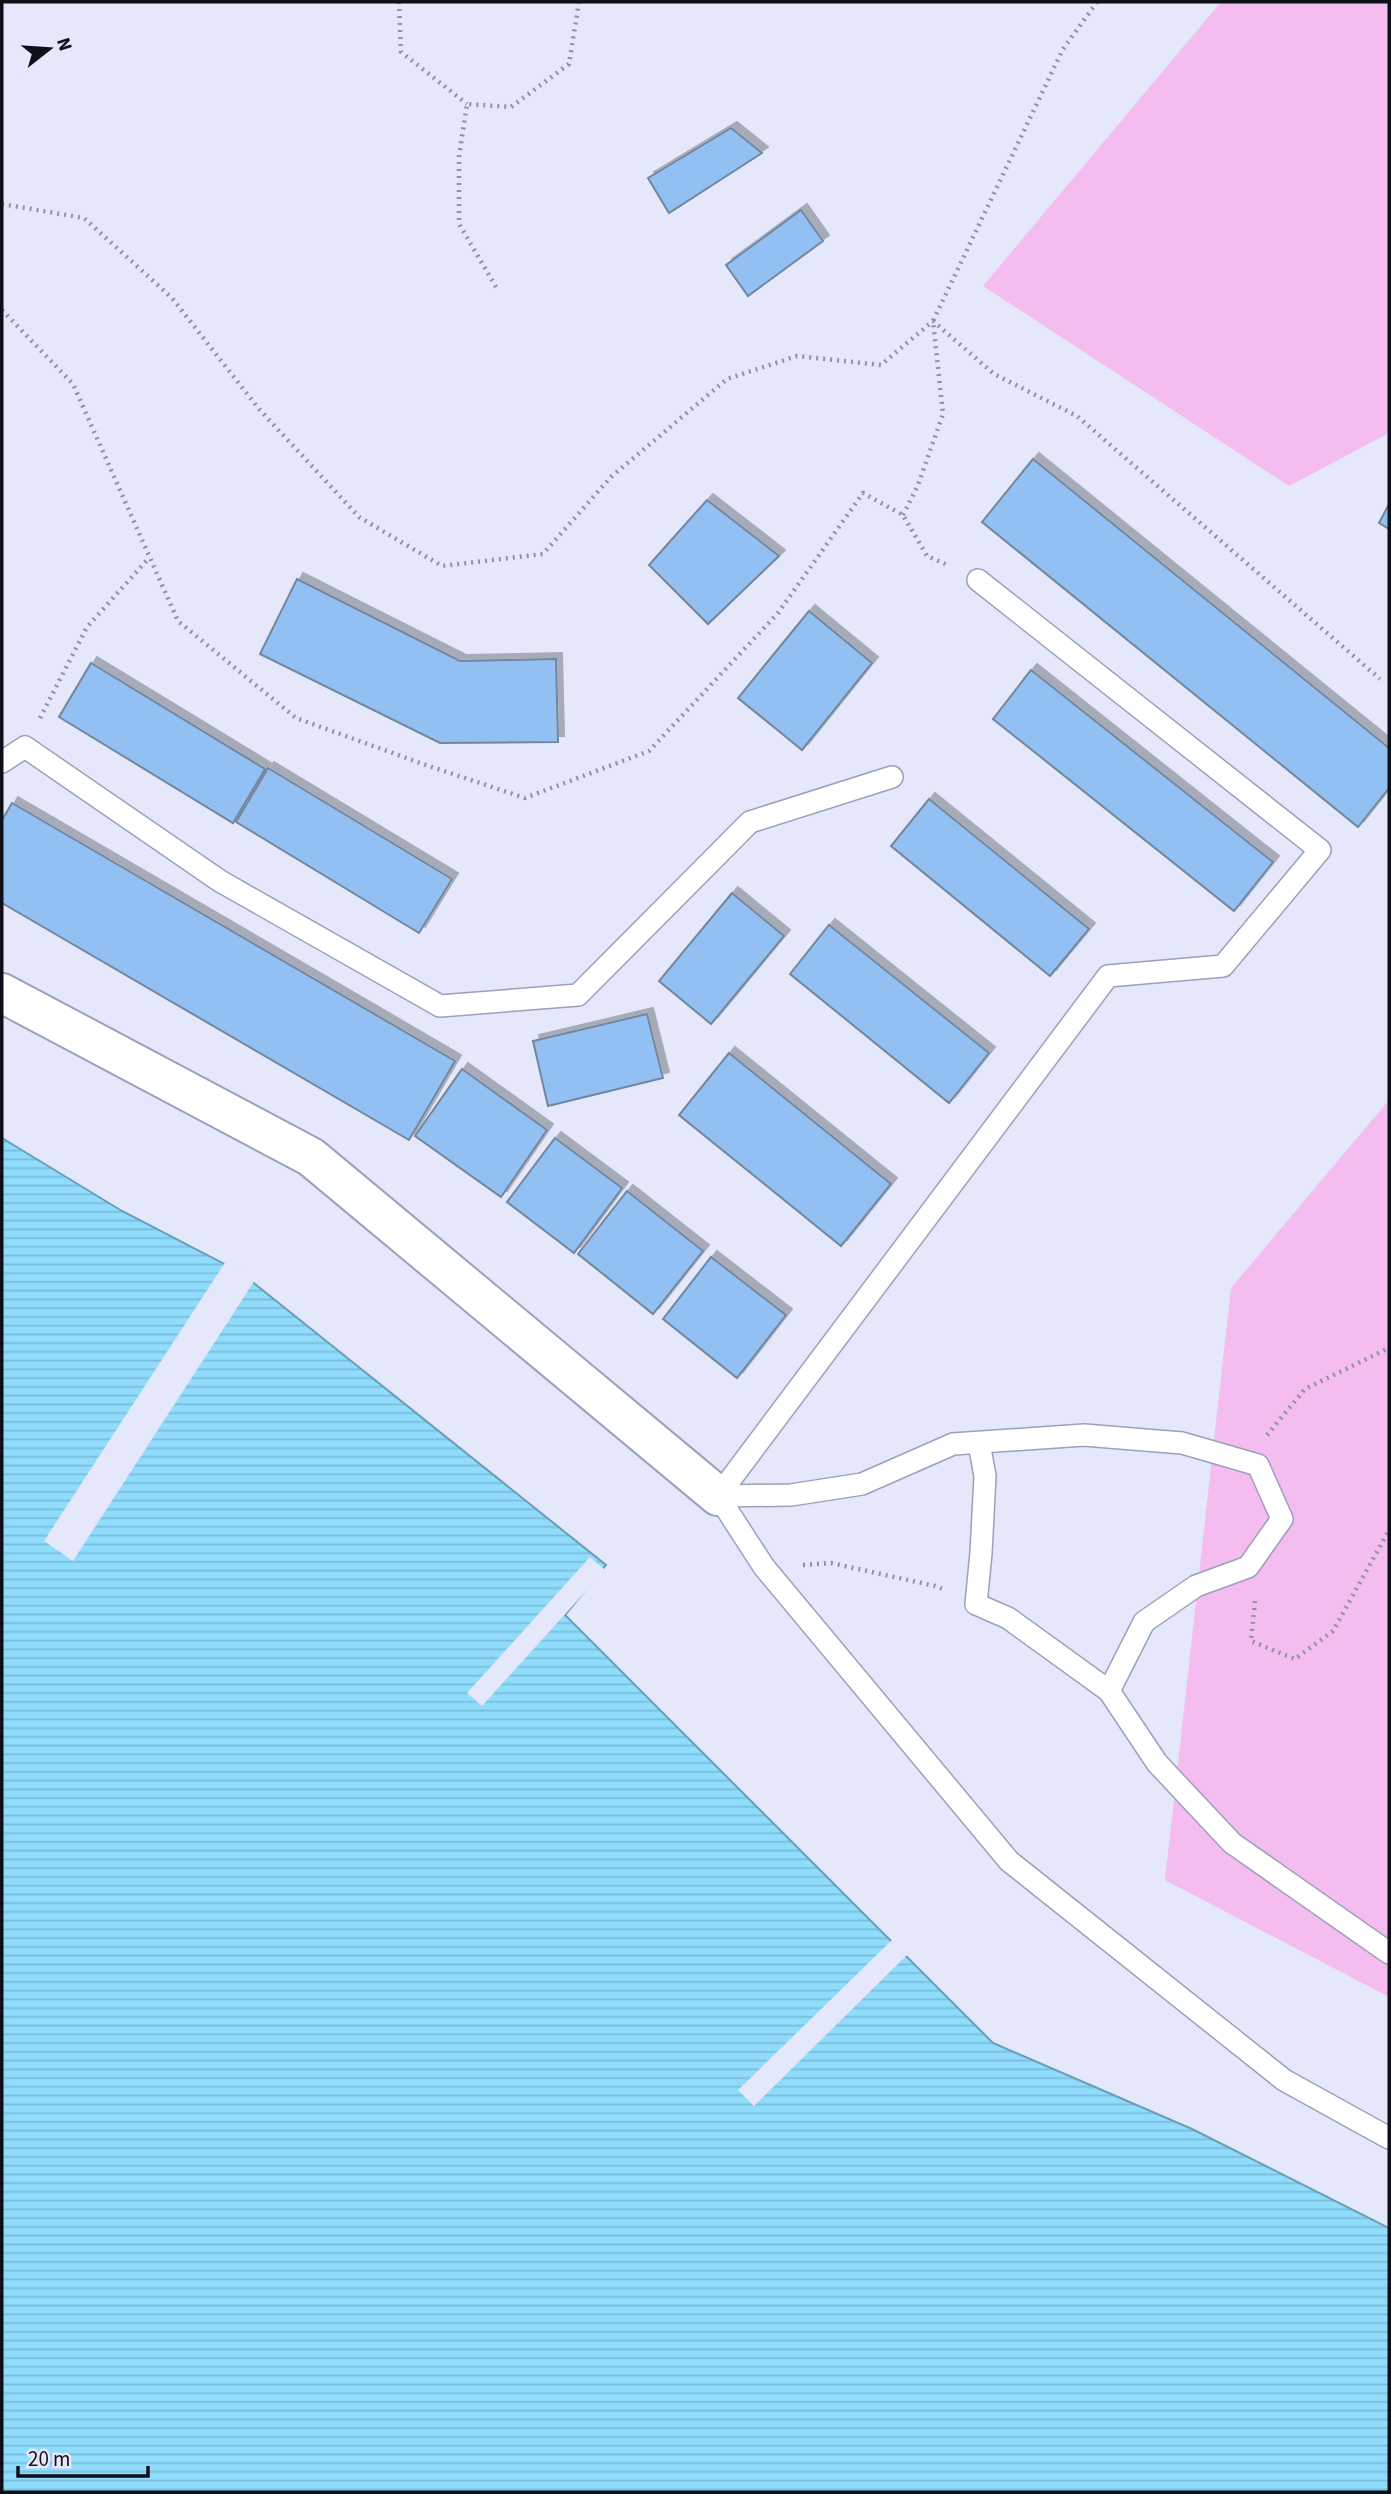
<svg xmlns="http://www.w3.org/2000/svg" width="1391" height="2494" font-family="'Source Sans 3',sans-serif">
  <style>
    .green { fill: #f4bcef }
    .water { fill: url(#water-rules); stroke: #699eb8; stroke-width: 2 }
    .pier { fill: #e4e8fa }
    .building { fill: #93c0f3; stroke: #73869d; stroke-width: 2; filter: url(#shadow) }
    .lines { fill: none; stroke-linecap: round; stroke-linejoin: round }
    .service-casing { stroke: #9ba0bc; stroke-width: 24 }
    .minor-casing { stroke: #9ba0bc; stroke-width: 42 }
    .path { stroke: #8f92a1; stroke-width: 4.5; stroke-dasharray: 2 5; stroke-linecap: butt }
    .service { stroke: #fff; stroke-width: 21 }
    .minor { stroke: #fff; stroke-width: 38 }
  </style>
  <defs>
    <pattern id="water-rules" width="6" height="5" patternUnits="userSpaceOnUse" patternTransform="scale(1.75)"><rect width="6" height="5" fill="#90dcfc"/><path d="M0 2.5h6" fill="none" stroke="#7bbcd7"/></pattern>
    <filter id="shadow"><feDropShadow dx="6" dy="-6" stdDeviation="0" flood-color="#0004"/></filter>
  </defs>
  <rect width="100%" height="100%" fill="#e4e8fa"/>
  <!-- green -->
  <g class="green">
    <polygon points="1221,2 1389,2 1389,433 1289,486 983,286"/>
    <polygon points="1389,1100 1389,1997 1165,1880 1231,1288"/>
  </g>
  <!-- water -->
  <polygon class="water" points="2,1138 122,1211 240,1272 606,1565 565,1615 993,2043 1192,2129 1389,2228 1389,2492 2,2492"/>
  <!-- pier -->
  <g class="pier">
    <polygon points="226,1261 255,1280 73,1561 44,1541"/>
    <polygon points="590,1557 605,1570 482,1706 467,1693"/>
    <polygon points="893,1939 908,1954 754,2106 738,2090"/>
  </g>
  <!-- building -->
  <g class="building">
    <polygon points="731,128 762,153 669,213 648,178"/>
    <polygon points="801,210 823,241 748,296 726,265"/>
    <polygon points="1033,459 1389,748 1389,788 1358,827 982,522"/>
    <polygon points="707,500 779,556 708,624 649,565"/>
    <polygon points="1389,504 1389,529 1379,523"/>
    <polygon points="297,579 460,661 556,659 558,742 440,743 260,654"/>
    <polygon points="809,611 872,663 802,750 738,698"/>
    <polygon points="91,663 265,769 233,823 59,717"/>
    <polygon points="1031,670 1273,862 1234,911 993,719"/>
    <polygon points="268,768 452,879 419,933 236,822"/>
    <polygon points="929,799 1089,929 1050,976 891,846"/>
    <polygon points="12,803 455,1061 409,1140 2,903 2,820"/>
    <polygon points="732,893 784,936 711,1024 659,981"/>
    <polygon points="829,925 989,1053 949,1103 790,974"/>
    <polygon points="647,1014 663,1078 548,1106 533,1041"/>
    <polygon points="729,1053 891,1184 841,1246 679,1115"/>
    <polygon points="462,1069 547,1130 501,1197 415,1136"/>
    <polygon points="555,1138 622,1188 574,1253 507,1202"/>
    <polygon points="627,1191 703,1251 653,1314 578,1254"/>
    <polygon points="711,1257 786,1315 737,1378 663,1319"/>
  </g>
  <g class="lines">
    <defs>
      <g id="service">
        <polyline points="2,762 25,747 220,881 440,1006 578,995 750,822 892,777"/>
        <polyline points="979,1443 985,1476 981,1553 976,1604 1008,1618 1109,1691 1157,1763 1232,1843 1389,1953"/>
        <polyline points="718,1496 1108,976 1223,966 1320,850 978,580"/>
        <polyline points="718,1496 764,1567 1009,1861 1284,2080 1389,2138"/>
        <polyline points="718,1496 791,1495 862,1484 953,1444 1084,1435 1182,1443 1258,1465 1282,1519 1248,1567 1196,1586 1144,1622 1109,1691"/>
      </g>
      <polyline id="minor" points="2,993 311,1157 718,1496"/>
    </defs>
    <!-- service casing -->
    <use href="#service" class="service-casing"/>
    <!-- minor casing -->
    <use href="#minor" class="minor-casing"/>
    <!-- path -->
    <g class="path">
      <polyline points="399,2 401,52 467,104"/>
      <polyline points="2,204 84,218 172,298 259,409 359,517 442,566 543,554 611,477 727,379 797,356 881,365 933,321 994,374 1077,416 1380,679"/>
      <polyline points="496,287 459,224 459,157 467,104 511,107 569,64 579,2"/>
      <polyline points="2,310 73,384 178,621 296,718 423,764 525,798 649,751 778,613 863,493 903,515 927,556 950,566"/>
      <polyline points="903,515 918,485 943,414 933,321 1063,49 1097,2"/>
      <polyline points="40,718 87,627 149,558"/>
      <polyline points="1267,1435 1305,1389 1389,1348"/>
      <polyline points="803,1565 831,1563 935,1586 945,1590"/>
      <polyline points="1255,1601 1251,1641 1295,1659 1333,1631 1389,1530"/>
    </g>
    <!-- service -->
    <use href="#service" class="service"/>
    <!-- minor -->
    <use href="#minor" class="minor"/>
  </g>
  <!-- border -->
  <rect width="1391" height="2494" fill="none" stroke="#0e0f19" stroke-width="7"/>
  <!-- north arrow -->
  <g transform="translate(49 49) rotate(73)" stroke="#e4e8fa" stroke-width="5" paint-order="stroke">
  <path d="M0-5L12 26L0 18L-12 26Z" fill="#0e0f19"/>
  <text y="-10" font-size="19" font-weight="bold" text-anchor="middle" fill="#0e0f19">N</text>
  </g>
  <!-- scale -->
  <path d="M18 2466v10h130v-10" fill="none" stroke="#0e0f19" stroke-width="3.5"/>
  <text x="28" y="2466" font-size="21" fill="#0e0f19" stroke="#e4e8fa" stroke-width="5" paint-order="stroke">20 m</text>
</svg>
